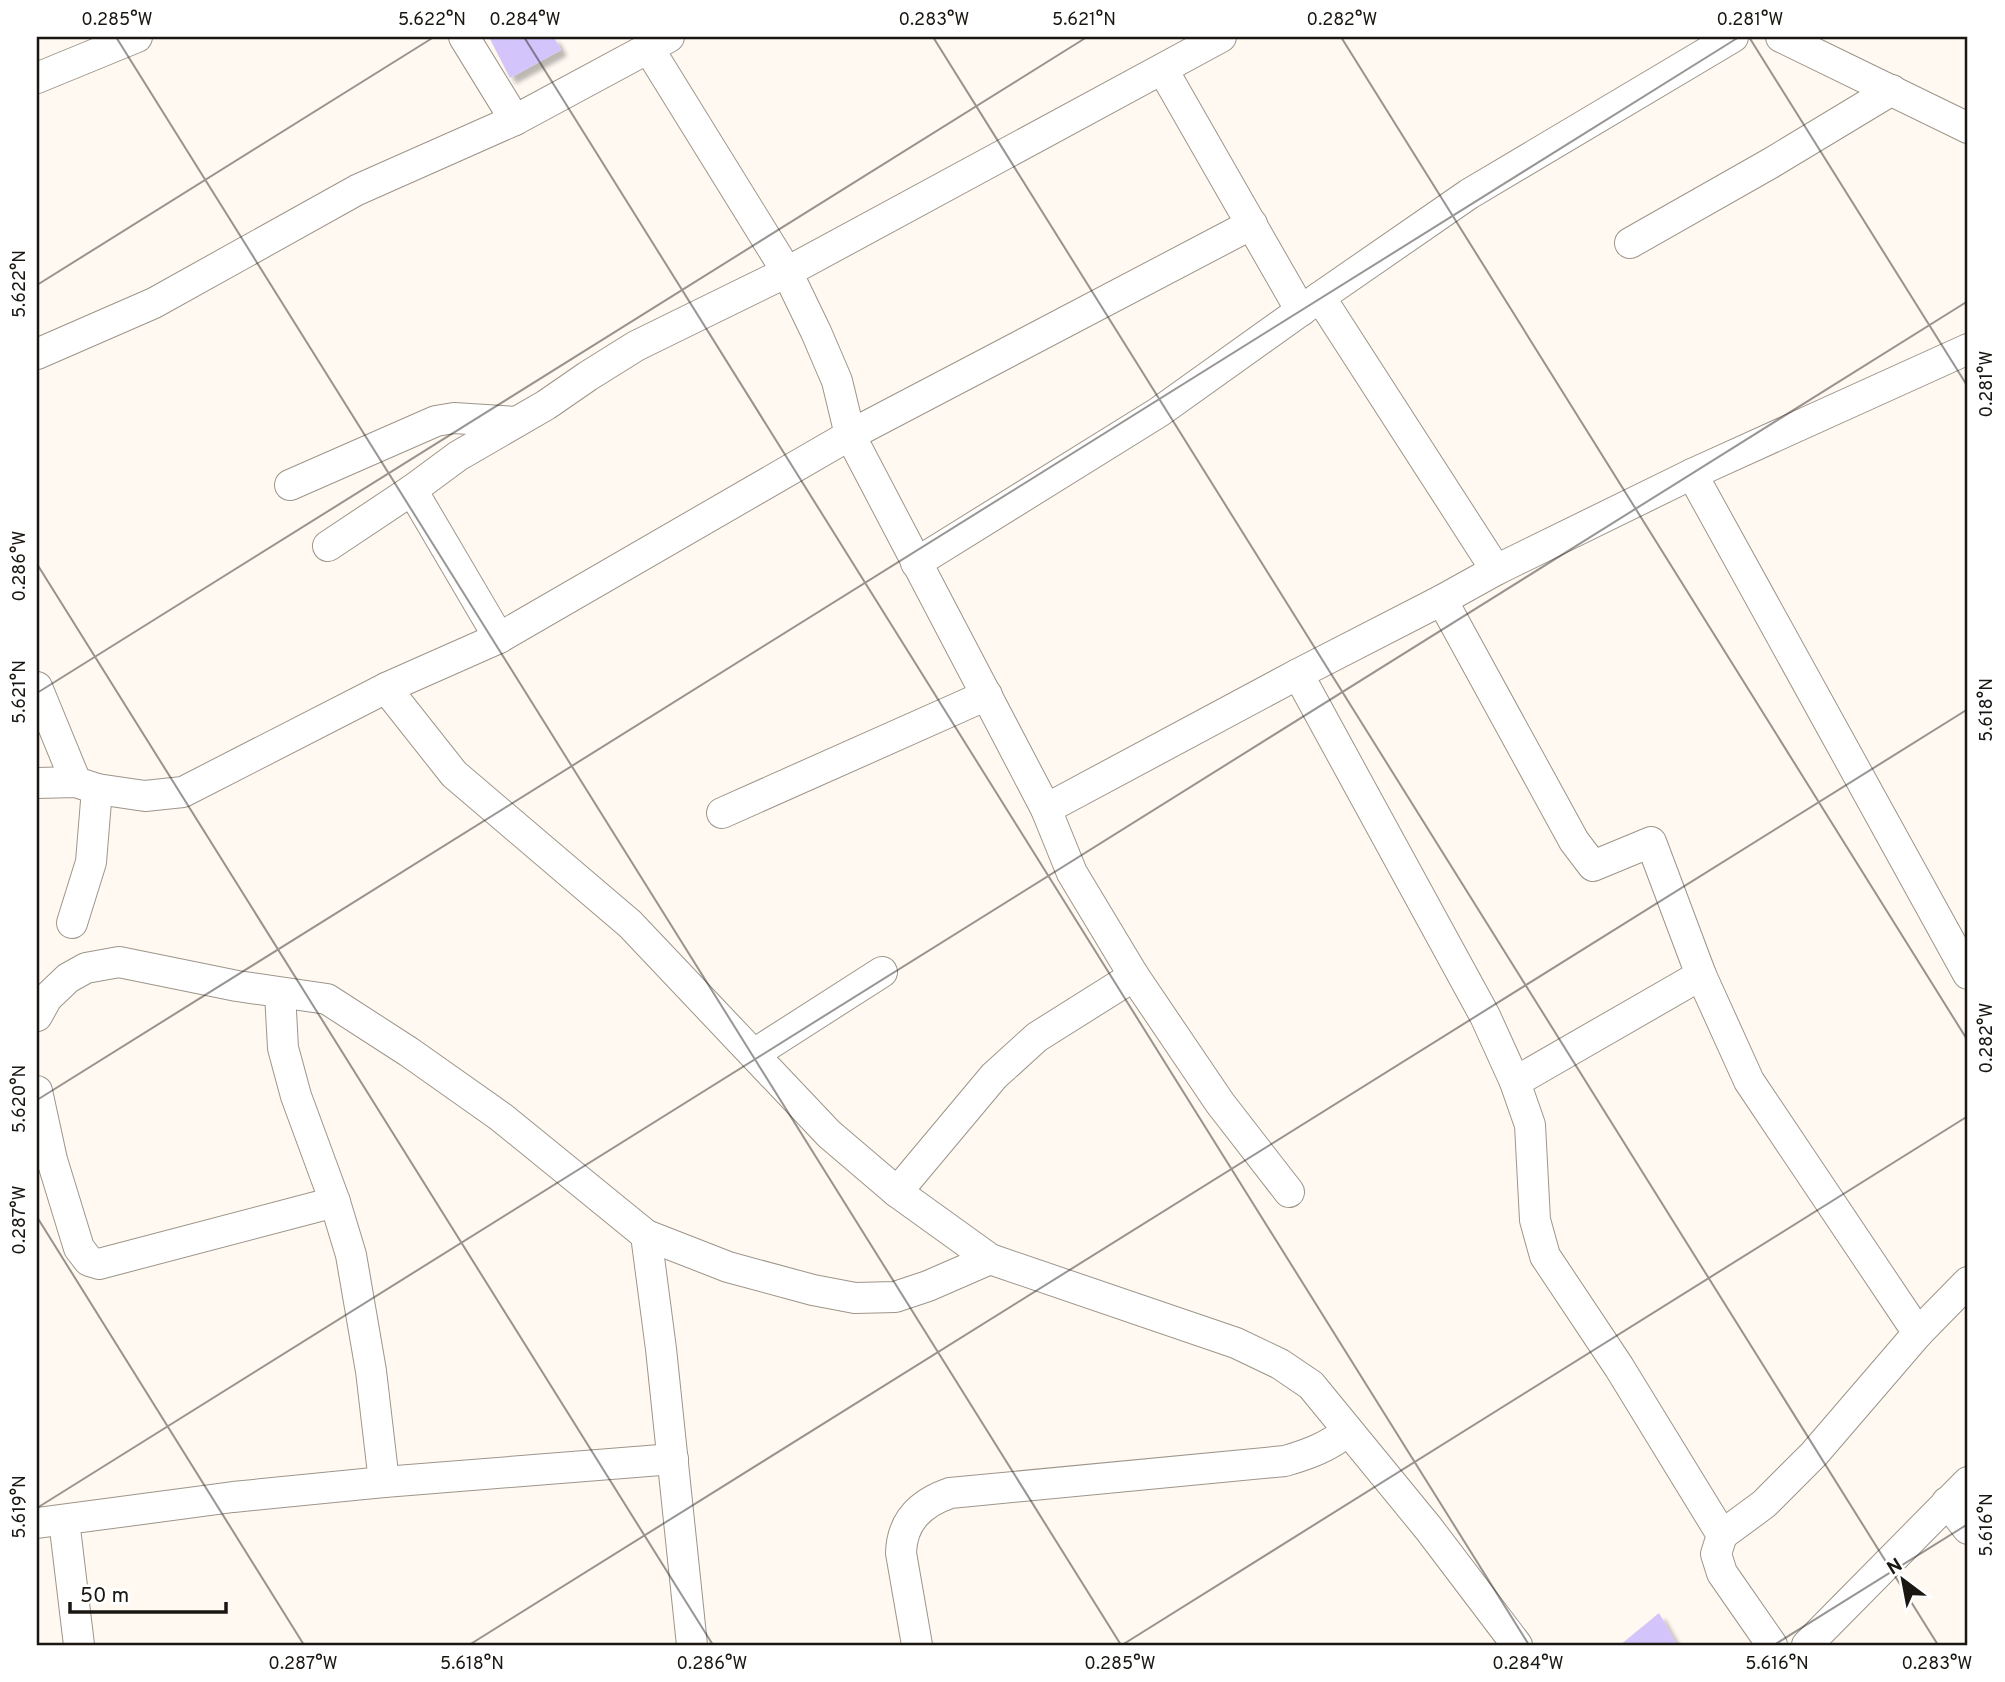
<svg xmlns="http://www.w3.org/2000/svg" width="2005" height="1682" font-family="Overpass,sans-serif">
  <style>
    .building { fill: #d4c4fc; filter: url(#shadow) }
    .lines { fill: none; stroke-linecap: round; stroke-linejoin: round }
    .minor-casing { stroke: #9d958a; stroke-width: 32 }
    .minor { stroke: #fff; stroke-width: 30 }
    .ticks { fill: none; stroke: #1a1612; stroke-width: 2; stroke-opacity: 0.45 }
    .neatline { fill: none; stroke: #1a1612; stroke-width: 2.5 }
    .ticks-label { font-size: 18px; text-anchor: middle; fill: #1a1612 }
  </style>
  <defs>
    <filter id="shadow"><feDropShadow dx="6" dy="6" stdDeviation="2" flood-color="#0004"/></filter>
  </defs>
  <rect width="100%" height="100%" fill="#fff9f2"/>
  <!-- building -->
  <g class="building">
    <polygon points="489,37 554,37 561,50 510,78"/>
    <polygon points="1659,1613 1677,1645 1620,1645"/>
  </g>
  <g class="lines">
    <defs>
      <g id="minor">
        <polyline points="464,37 515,120"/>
        <polyline points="1781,37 1968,128"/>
        <polyline points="649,49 787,272 816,332 837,381 850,435 1046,809 1072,873 1134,976 1220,1103 1289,1192"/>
        <polyline points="1163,70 1301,311"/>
        <polyline points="37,78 137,37"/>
        <polyline points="1630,243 1771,163 1892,90"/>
        <polyline points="1320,297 1496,570"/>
        <polyline points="37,354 154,303 357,190 515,120 669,37"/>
        <polyline points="1692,474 1968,974"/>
        <polyline points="290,485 436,421 454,418 516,422"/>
        <polyline points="412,490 499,638"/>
        <polyline points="328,546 412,490 458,456 546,405 588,376 636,346 787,272 1221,37"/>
        <polyline points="916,563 1159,412 1320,297 1469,194 1733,37"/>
        <polyline points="1442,600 1574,841 1593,866 1651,842 1701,975 1749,1081 1918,1333"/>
        <polyline points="1298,674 1485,1016 1515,1082 1530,1125 1535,1220 1545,1256 1619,1367 1722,1535 1716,1554 1722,1573 1772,1645"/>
        <polyline points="37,687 76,782"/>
        <polyline points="386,688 454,774 630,924 829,1134 897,1192 990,1259 1236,1343 1280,1364 1311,1385 1429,1529 1517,1645"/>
        <polyline points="37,783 76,782 97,789 145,796 183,792 386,688 499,638 850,435 1252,224"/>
        <polyline points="1046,809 1298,674 1442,600 1496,570 1692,474 1968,349"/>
        <polyline points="722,813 987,695"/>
        <polyline points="72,923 91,862 97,789"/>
        <polyline points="280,993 283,1048 296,1096 335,1202 351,1255 371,1371 384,1482"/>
        <polyline points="37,1016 47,998 68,978 86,968 119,962 237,986 327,999 409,1052 501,1117 646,1235 728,1267 813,1290 855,1298 895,1297 928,1286 990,1259"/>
        <polyline points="754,1054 882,972"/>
        <polyline points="1515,1082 1701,975"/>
        <polyline points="37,1091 52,1160 79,1248 89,1261 99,1264 335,1202"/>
        <polyline points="897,1192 994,1076 1037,1037 1134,976"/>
        <polyline points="646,1235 661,1349 692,1645"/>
        <polyline points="1947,1502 1968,1529"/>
        <polyline points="64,1520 79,1645"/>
        <polyline points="37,1523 233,1497 384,1482 673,1459"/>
        <polyline points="1722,1535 1764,1504 1814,1454 1918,1333 1968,1282"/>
        <path d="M917,1645L901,1553C902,1521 921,1503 950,1493L1285,1461C1309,1454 1328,1447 1348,1431"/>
        <polyline points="1807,1645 1968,1482"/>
      </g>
    </defs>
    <!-- minor casing -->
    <use href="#minor" class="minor-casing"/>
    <!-- minor -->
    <use href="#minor" class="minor"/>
  </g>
  <!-- ticks -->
  <path class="ticks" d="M116,37L1121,1645M524,37L1529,1645M933,37L1938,1645M1341,37L1968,1041M1749,37L1968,387M37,285L434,37M37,564L713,1645M37,693L1087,37M37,1100L1739,37M37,1217L304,1645M37,1508L1968,301M469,1645L1968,709M1122,1645L1968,1116M1774,1645L1968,1524"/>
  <!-- border -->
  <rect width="2005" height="1682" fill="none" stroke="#ffffff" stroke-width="77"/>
  <!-- north arrow -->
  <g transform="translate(1903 1580) rotate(328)" stroke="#ffffff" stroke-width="5" paint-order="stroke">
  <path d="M0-5L12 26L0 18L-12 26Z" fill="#1a1612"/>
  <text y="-10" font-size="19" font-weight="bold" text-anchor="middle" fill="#1a1612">N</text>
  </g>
  <!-- scale -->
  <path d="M70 1602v10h156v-10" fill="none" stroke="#1a1612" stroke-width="3.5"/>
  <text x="80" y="1602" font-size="21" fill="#1a1612" stroke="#ffffff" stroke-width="5" paint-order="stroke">50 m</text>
  <rect x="38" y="38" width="1928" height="1606" class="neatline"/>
  <g class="ticks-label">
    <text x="117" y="25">0.285°W</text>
    <text x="432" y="25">5.622°N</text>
    <text x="525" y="25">0.284°W</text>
    <text x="934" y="25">0.283°W</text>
    <text x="1084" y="25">5.621°N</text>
    <text x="1342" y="25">0.282°W</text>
    <text x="1750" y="25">0.281°W</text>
    <text transform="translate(19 284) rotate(-90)" y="6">5.622°N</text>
    <text transform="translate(1986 384) rotate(-90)" y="6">0.281°W</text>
    <text transform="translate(19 566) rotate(-90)" y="6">0.286°W</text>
    <text transform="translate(19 692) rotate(-90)" y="6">5.621°N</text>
    <text transform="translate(1986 710) rotate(-90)" y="6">5.618°N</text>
    <text transform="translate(1986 1038) rotate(-90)" y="6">0.282°W</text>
    <text transform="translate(19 1099) rotate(-90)" y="6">5.620°N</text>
    <text transform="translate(19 1220) rotate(-90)" y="6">0.287°W</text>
    <text transform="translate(19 1507) rotate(-90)" y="6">5.619°N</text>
    <text transform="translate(1986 1525) rotate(-90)" y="6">5.616°N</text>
    <text x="303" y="1669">0.287°W</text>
    <text x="472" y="1669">5.618°N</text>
    <text x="712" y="1669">0.286°W</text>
    <text x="1120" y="1669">0.285°W</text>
    <text x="1528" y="1669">0.284°W</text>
    <text x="1777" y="1669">5.616°N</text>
    <text x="1937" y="1669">0.283°W</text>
  </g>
</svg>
